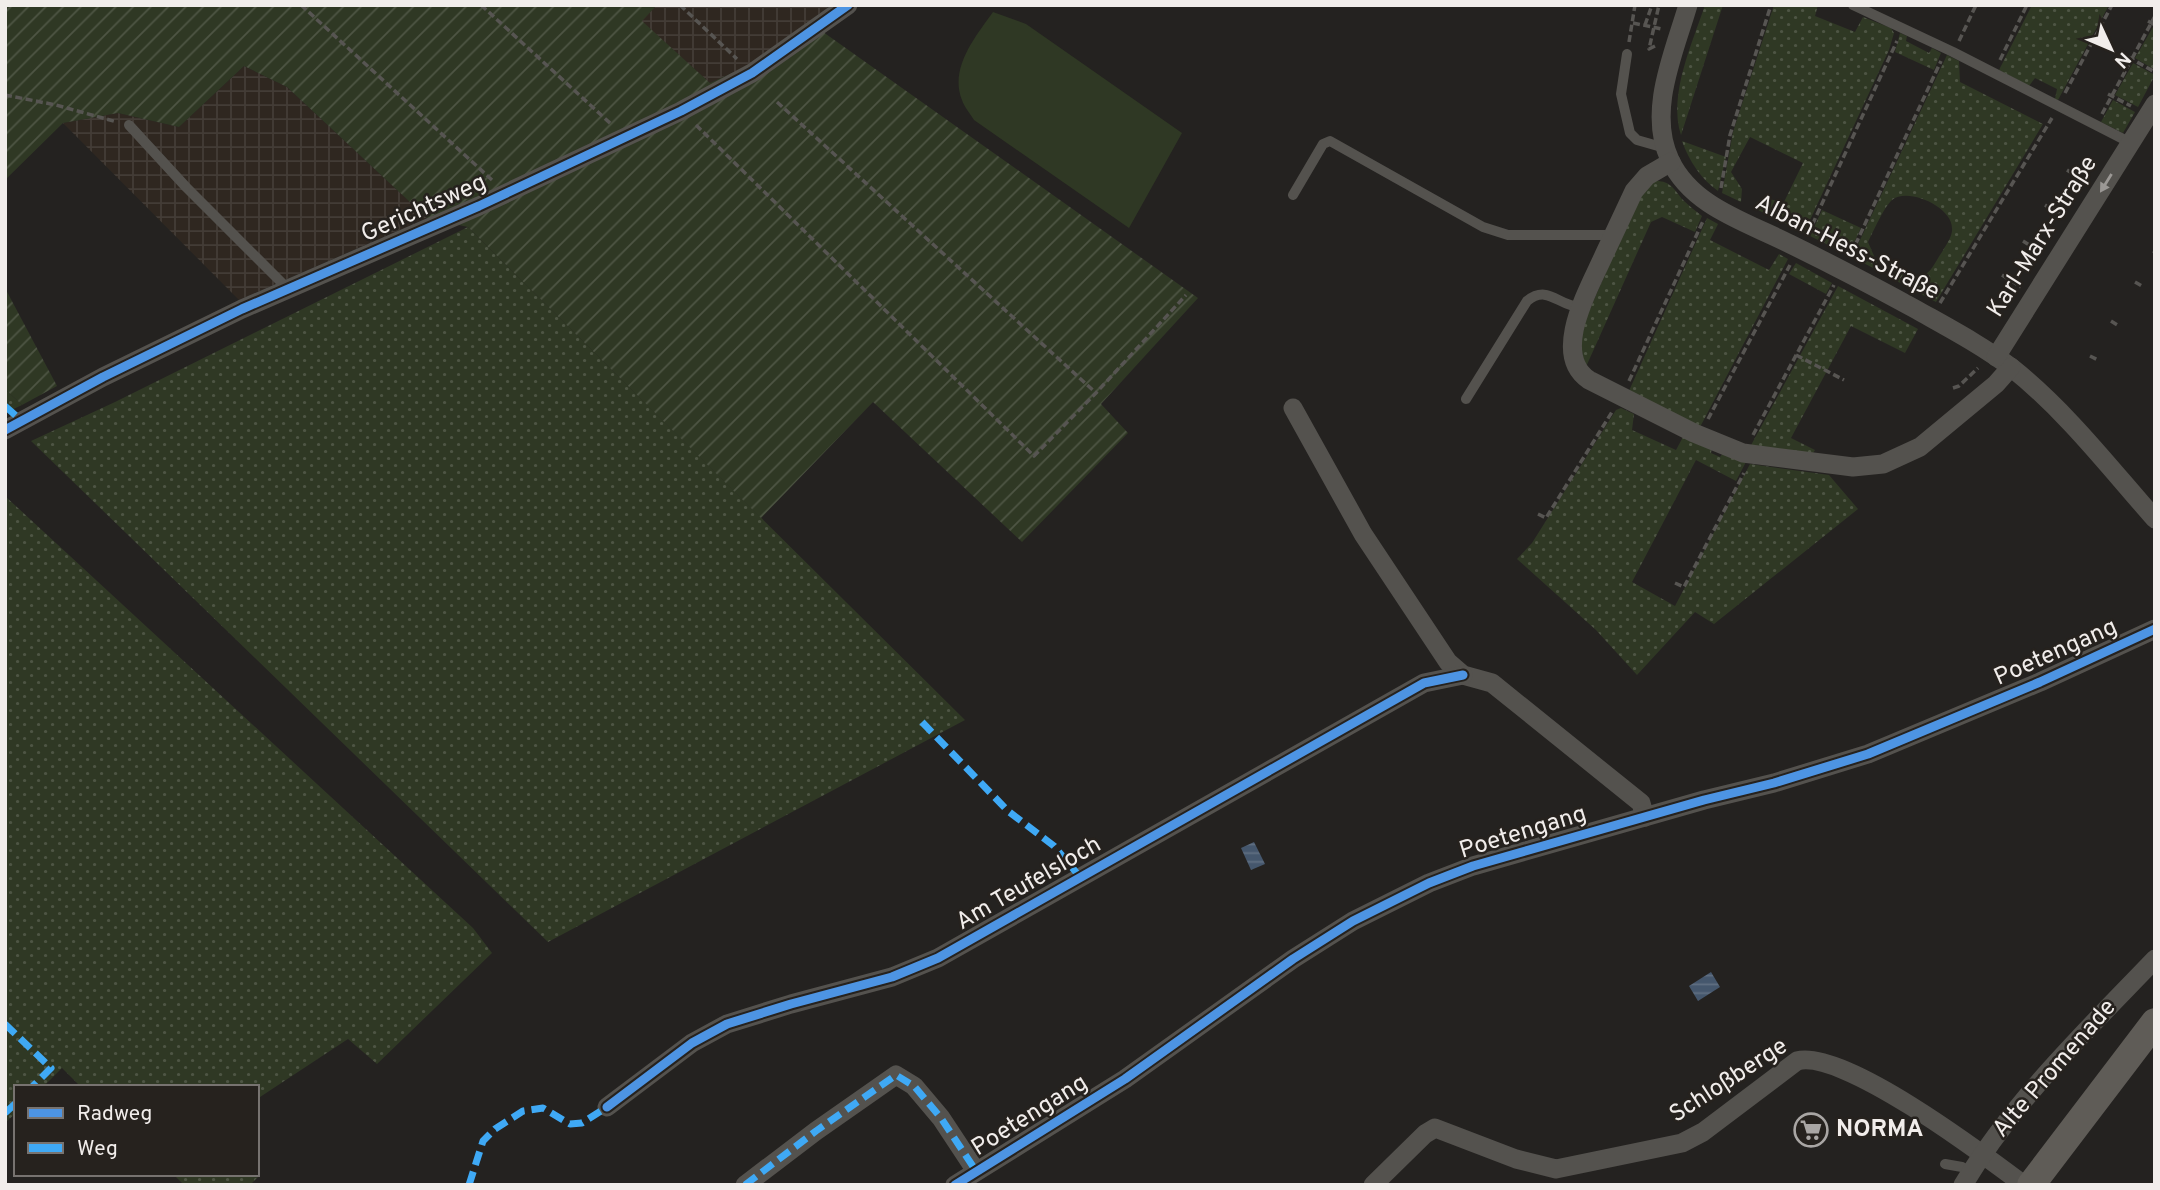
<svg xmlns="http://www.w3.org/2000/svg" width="2160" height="1190" font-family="Overpass,sans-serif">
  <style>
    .industrial { fill: url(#industrial-grid) }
    .grass { fill: url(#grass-dots) }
    .garden { fill: url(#garden-furrows) }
    .pitch { fill: #2f3824 }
    .water { fill: url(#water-rules) }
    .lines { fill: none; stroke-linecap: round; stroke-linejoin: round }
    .path { stroke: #575552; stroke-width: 3.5; stroke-dasharray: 7 3.5; stroke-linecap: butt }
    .service { stroke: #54524e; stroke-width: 10 }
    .minor { stroke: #54524e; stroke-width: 19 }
    .secondary { stroke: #5f5c57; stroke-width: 28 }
    .quiet { stroke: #3fa9f5; stroke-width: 7; stroke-dasharray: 14 7; stroke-linecap: butt }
    .cycleway-casing { stroke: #26221e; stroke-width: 13 }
    .cycleway { stroke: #4d94e3; stroke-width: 9 }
    .oneway { fill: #9b9895 }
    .labels { text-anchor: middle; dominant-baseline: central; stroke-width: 5; stroke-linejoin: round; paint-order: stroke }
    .street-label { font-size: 24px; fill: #f1edeb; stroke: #26221e }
    .poi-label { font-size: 24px; font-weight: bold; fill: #f1edeb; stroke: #26221e; text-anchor: start }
  </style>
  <defs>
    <pattern id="industrial-grid" width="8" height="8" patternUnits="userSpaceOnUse" patternTransform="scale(1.75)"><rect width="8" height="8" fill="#2f2720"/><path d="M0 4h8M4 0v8" fill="none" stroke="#433c36"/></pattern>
    <pattern id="grass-dots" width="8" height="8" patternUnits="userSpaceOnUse" patternTransform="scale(1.75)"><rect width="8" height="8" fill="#2f3824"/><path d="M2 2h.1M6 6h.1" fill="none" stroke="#4e5544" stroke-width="1.8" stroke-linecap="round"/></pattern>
    <pattern id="garden-furrows" width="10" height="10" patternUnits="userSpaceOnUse" patternTransform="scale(1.75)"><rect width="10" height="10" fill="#2f3824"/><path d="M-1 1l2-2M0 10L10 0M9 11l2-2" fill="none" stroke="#4e5544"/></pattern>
    <pattern id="water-rules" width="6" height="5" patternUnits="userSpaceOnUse" patternTransform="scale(1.75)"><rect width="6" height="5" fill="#45576d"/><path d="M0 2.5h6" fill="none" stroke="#606f82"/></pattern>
  </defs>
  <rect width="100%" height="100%" fill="#242220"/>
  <!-- industrial -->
  <g class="industrial">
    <polygon points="657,5 831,5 752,64 710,83 641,21"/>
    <polygon points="244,66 287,87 427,218 239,300 63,123 118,113 179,127"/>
  </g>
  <!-- grass -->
  <g class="grass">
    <path d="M1705,5H1723L1681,135C1668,95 1692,44 1705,5Z"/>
    <polygon points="1774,5 1818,5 1815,16 1855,32 1863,17 1891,28 1894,33 1889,50 1804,233 1754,208 1756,203 1763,198 1784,202 1803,163 1750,137 1731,172 1742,189 1741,202 1722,193 1733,132"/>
    <polygon points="2032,5 2109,5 2058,100 2055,99 2057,89 2035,78 2029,86 1999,70"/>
    <polygon points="2153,27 2155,28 2155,70 2135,58"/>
    <polygon points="1900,33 1907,36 1906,41 1929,53 1932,48 1941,53 1934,70 1895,52"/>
    <path d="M1947,55L1959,61L1960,82L2043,124L1936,302L1889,277L1891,273C1904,268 1915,281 1926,274C1933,269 1937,259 1942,252C1946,245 1953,236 1952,228C1952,207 1908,187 1892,200C1884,207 1873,232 1868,242L1878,265L1875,269L1852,257Z"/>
    <polygon points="2133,63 2155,75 2138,107 2115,95"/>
    <polygon points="2113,100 2135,112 2123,133 2101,122"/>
    <path d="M1682,141L1726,157L1718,191C1701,179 1689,161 1682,141Z"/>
    <path d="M1654,181C1670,180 1674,189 1683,200C1689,206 1696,211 1702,216L1695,232L1662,217L1651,222L1585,369L1579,334L1642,190Z"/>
    <polygon points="1822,210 1861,228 1848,255 1810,236"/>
    <polygon points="1707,218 1718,224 1710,240 1769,270 1779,254 1788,259 1699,429 1628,393"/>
    <polygon points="468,227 965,720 548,942 31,441 115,402"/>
    <polygon points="1796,263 1832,283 1826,294 1789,274"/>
    <polygon points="1838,286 1918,329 1905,353 1851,326 1791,438 1815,450 1811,456 1750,447"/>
    <polygon points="5,389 22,405 5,413"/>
    <polygon points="1621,408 1634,414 1632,430 1676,450 1683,437 1712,448 1711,453 1720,457 1723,453 1746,462 1736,481 1696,460 1632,582 1675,606 1750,464 1829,475 1858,509 1714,624 1695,612 1637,675 1596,630 1517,559 1532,543 1616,410"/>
    <polygon points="5,496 473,928 492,953 377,1064 348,1039 257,1099 257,1087 81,1087 62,1068 43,1087 16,1087 16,1113 5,1123"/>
    <polygon points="173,1174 257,1174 259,1176 250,1185 184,1185"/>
  </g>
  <!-- garden -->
  <g class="garden">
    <polygon points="5,5 657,5 642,21 710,83 752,64 809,22 1198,298 1101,404 1128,433 1022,542 873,402 761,518 468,227 427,218 287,87 244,66 179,127 118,113 63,123 5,180"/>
    <polygon points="5,288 57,386 22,405 5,389"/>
  </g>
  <!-- pitch -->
  <path class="pitch" d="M993,12L1026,24L1182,133L1129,228L974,120C970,113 964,107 962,100C949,68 976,36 993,12Z"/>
  <!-- water -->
  <g class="water">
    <polygon points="1254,842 1265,864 1251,870 1241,848"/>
    <polygon points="1711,972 1720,987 1698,1001 1689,986"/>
  </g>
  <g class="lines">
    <!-- path -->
    <g class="path">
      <polyline points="301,5 492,180"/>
      <polyline points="481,5 611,124"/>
      <polyline points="680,5 737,59"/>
      <polyline points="2148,21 2155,25"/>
      <polyline points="1633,23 1662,29"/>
      <polyline points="1645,25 1652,5"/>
      <polyline points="1959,41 1976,5"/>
      <polyline points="1629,42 1635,5"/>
      <polyline points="1655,46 1649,49 1659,5"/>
      <polyline points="2128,57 2155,72"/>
      <polyline points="2000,60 2027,5"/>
      <polyline points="2065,93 2112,5"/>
      <polyline points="2108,94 2131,106"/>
      <polyline points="5,95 56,105 117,122"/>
      <polyline points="777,102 1096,393"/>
      <polyline points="2102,114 2155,16"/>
      <polyline points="696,125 1034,456 1096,393 1186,295"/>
      <polyline points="2067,170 2086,182"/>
      <polyline points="1721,188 1730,135 1771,5"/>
      <polyline points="2045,205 2064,217"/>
      <polyline points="1808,234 1897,41"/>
      <polyline points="2023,241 2042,253"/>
      <polyline points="2153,251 2155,252"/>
      <polyline points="1851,254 1941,61"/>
      <polyline points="2002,275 2021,287"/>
      <polyline points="2135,282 2142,286"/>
      <polyline points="1940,303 2052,118"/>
      <polyline points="2111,321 2119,326"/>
      <polyline points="1796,355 1844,380"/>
      <polyline points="2090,356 2098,360"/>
      <polyline points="1629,381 1704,219"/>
      <polyline points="1953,388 1959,386 1978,368"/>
      <polyline points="1708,419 1790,265"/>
      <polyline points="1753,435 1834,285"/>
      <polyline points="1538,514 1546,518 1612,412"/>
      <polyline points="1675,583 1684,587 1744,473"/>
    </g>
    <!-- service -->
    <g class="service">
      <polyline points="1853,5 1953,52 2131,143"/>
      <polyline points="1627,54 1621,94 1630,133 1637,140 1665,148"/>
      <polyline points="129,125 186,187 288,289"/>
      <polyline points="1293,195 1323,144 1330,141 1483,227 1508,235 1613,235"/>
      <path d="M1466,399L1527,301C1548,284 1558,306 1580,307"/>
      <polyline points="1945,1164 1962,1167 1970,1172"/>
    </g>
    <!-- minor -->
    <g class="minor">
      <path d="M1688,5C1674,53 1647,111 1670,160C1692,207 1747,222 1790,244C1833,265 1875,287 1917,310C1949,328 1983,346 2012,368C2066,411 2110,468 2155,519"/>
      <path d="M1671,162L1647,176L1634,191C1624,212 1614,234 1604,255C1590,287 1550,354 1589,380L1694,433L1743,453L1853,467L1883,464L1920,447L1996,384L2011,367"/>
      <polyline points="1996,357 2155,104"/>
      <polyline points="1293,408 1363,534 1448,662 1463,675 1492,683 1641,803 1645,817"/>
      <polyline points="5,430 103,377 242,309 479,206 681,111 752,73 848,5"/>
      <polyline points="607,1107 692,1043 727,1024 791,1004 892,977 938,958 1424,683 1463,675"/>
      <polyline points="745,1185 816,1131 896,1075 914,1086 941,1118 976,1171"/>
      <polyline points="955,1185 1125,1079 1293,959 1353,921 1429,883 1473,866 1704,800 1774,783 1868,754 2040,682 2155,629"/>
      <path d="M1373,1185L1425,1134L1435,1128L1516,1159L1556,1169L1682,1143L1703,1132L1797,1061C1842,1048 1984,1155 2024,1185"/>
      <path d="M1963,1185C2015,1099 2086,1031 2155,959"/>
    </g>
    <!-- secondary -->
    <polyline class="secondary" points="2031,1185 2155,1022"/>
    <!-- quiet -->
    <g class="quiet">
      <polyline points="5,406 22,421"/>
      <polyline points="922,722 1008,811 1054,846 1080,877"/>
      <polyline points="5,1024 51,1068 32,1087"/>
      <polyline points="5,1113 16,1103"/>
      <polyline points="469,1185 483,1141 495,1129 523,1111 543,1108 570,1124 582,1123 607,1107"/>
      <polyline points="745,1185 816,1131 896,1075 914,1086 941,1118 976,1171"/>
    </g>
    <defs>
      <g id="cycleway">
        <polyline points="5,430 103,377 242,309 479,206 681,111 752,73 848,5"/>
        <polyline points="607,1107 692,1043 727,1024 791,1004 892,977 938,958 1424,683 1463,675"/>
        <polyline points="955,1185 1125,1079 1293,959 1353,921 1429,883 1473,866 1704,800 1774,783 1868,754 2040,682 2155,629"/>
      </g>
    </defs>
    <!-- cycleway casing -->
    <use href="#cycleway" class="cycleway-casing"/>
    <!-- cycleway -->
    <use href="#cycleway" class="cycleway"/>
  </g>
  <!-- one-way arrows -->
  <defs><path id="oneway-solid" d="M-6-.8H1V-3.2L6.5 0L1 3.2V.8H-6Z" transform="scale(1.75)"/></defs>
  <use class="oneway" href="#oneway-solid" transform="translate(2106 183) rotate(122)"/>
  <!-- icons -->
  <defs>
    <symbol id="supermarket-ring" viewBox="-11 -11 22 22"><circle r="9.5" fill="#26221e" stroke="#a9a6a4" stroke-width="1.5"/><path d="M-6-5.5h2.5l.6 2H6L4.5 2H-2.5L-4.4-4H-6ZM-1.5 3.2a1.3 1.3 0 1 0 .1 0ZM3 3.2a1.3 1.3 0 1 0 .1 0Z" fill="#a9a6a4"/></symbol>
  </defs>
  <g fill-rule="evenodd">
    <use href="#supermarket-ring" x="1792" y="1111" width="38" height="38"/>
  </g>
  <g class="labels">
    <!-- street labels -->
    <g class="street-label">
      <text transform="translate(424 209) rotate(-24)">Gerichtsweg</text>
      <text transform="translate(2043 237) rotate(-58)">Karl-Marx-Straße</text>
      <text transform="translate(1847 248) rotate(27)">Alban-Hess-Straße</text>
      <text transform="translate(2056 653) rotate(-24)">Poetengang</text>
      <text transform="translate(1523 833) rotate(-17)">Poetengang</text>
      <text transform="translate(1029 884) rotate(-30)">Am Teufelsloch</text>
      <text transform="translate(2055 1069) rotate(-49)">Alte Promenade</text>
      <text transform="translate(1729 1081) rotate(-33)">Schloßberge</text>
      <text transform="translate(1030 1116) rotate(-32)">Poetengang</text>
    </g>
    <!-- poi labels -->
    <g class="poi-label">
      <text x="1836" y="1130">NORMA</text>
    </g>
  </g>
  <!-- border -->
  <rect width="2160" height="1190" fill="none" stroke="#f1edeb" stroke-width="14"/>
  <!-- legend -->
  <rect x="14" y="1085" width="245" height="91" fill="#26221e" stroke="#777370" stroke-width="2"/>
  <rect x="28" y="1108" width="35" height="10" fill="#4d94e3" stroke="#777370" stroke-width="2"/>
  <text x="77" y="1120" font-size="21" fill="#f1edeb">Radweg</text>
  <rect x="28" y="1143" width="35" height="10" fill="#3fa9f5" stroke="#777370" stroke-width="2"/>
  <text x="77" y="1155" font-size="21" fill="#f1edeb">Weg</text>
  <!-- north arrow -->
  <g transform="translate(2111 49) rotate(134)" stroke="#26221e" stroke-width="5" paint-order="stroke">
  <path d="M0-5L12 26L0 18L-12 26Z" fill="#f1edeb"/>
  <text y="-10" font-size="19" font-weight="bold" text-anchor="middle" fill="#f1edeb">N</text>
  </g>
</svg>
